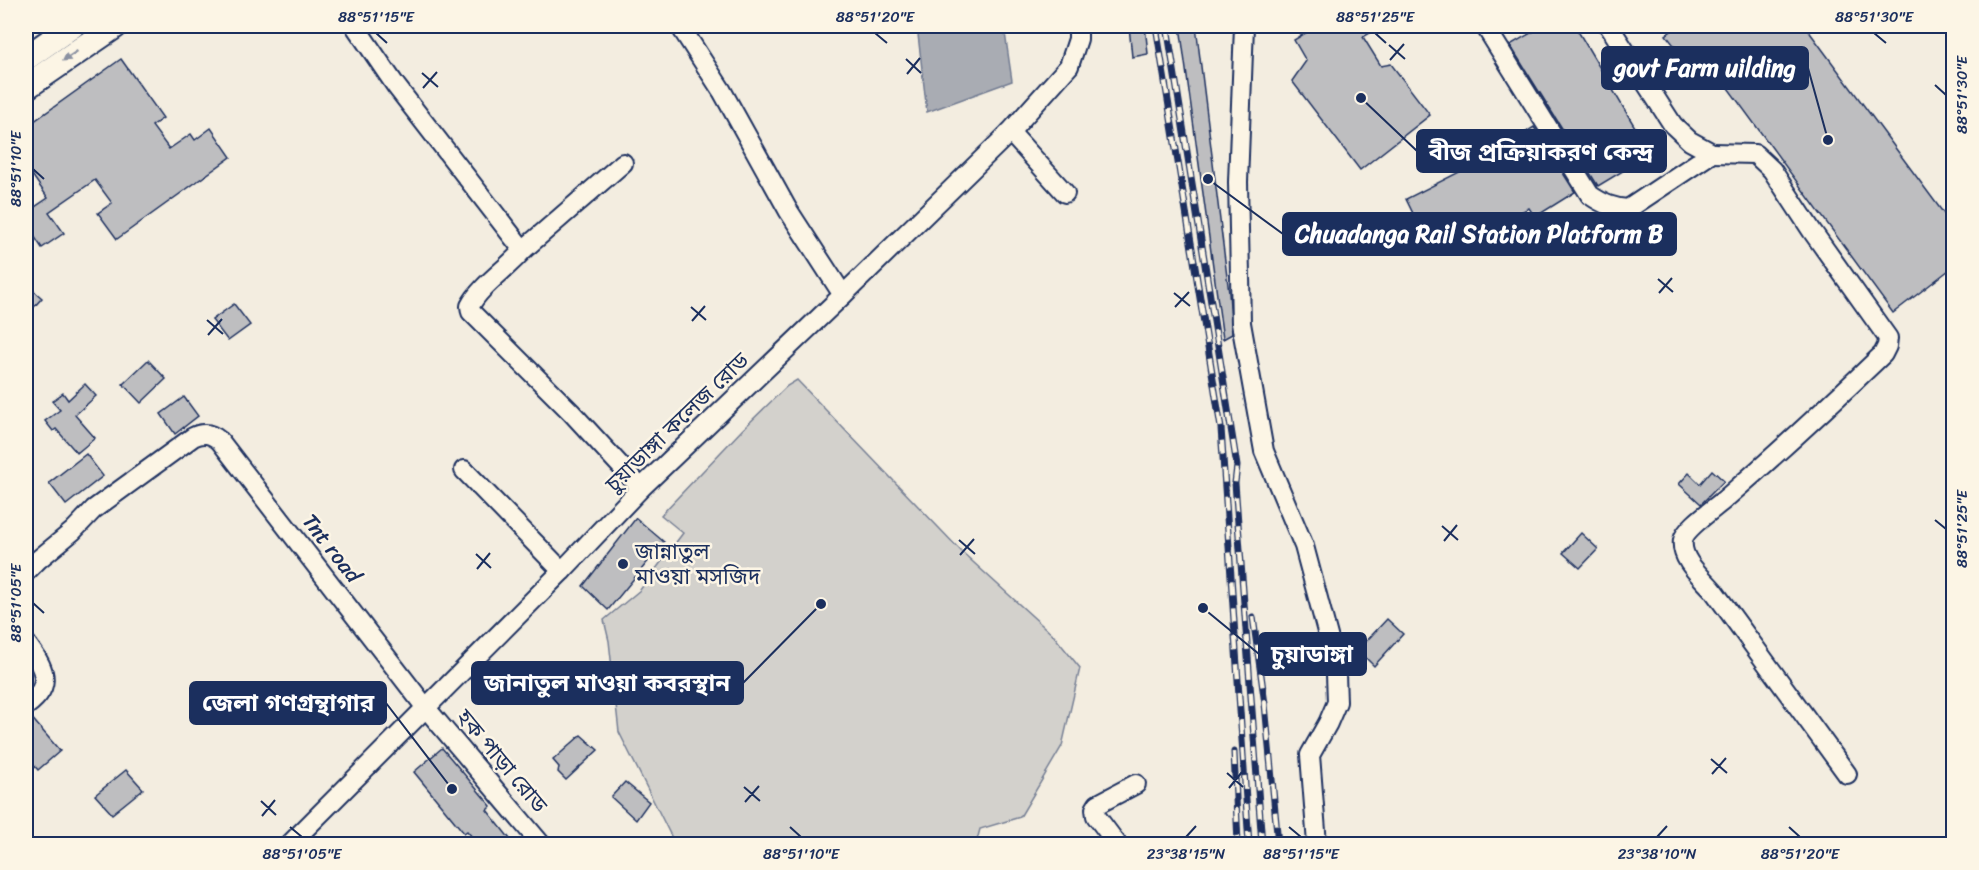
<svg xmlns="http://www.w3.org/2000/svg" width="1979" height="870" font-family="Sriracha,'Noto Sans Bengali',sans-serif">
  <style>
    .green { fill: #d3d1cc; stroke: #778095; stroke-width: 1.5 }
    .water { fill: #a9acb3; stroke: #707a91; stroke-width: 1.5 }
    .building { fill: #bebec0; stroke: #1b2f5e; stroke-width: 1.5 }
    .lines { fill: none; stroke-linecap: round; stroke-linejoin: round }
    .minor-casing { stroke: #1b2f5e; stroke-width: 22 }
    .major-casing { stroke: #1b2f5e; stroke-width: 28 }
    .minor { stroke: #fcf5e5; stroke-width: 18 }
    .major { stroke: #fcf5e5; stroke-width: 24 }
    .rail-casing { stroke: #1b2f5e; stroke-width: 7 }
    .rail { stroke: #fcf5e5; stroke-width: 4.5; stroke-dasharray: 14; stroke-linecap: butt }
    .oneway { fill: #8c92a2 }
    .ticks { fill: none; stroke: #1b2f5e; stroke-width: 2 }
    .poi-dot { fill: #1b2f5e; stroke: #fcf5e5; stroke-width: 2 }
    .labels { text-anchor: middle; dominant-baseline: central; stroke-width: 5; stroke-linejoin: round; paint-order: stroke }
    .street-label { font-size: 22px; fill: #1b2f5e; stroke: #fcf5e5 }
    .poi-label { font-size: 22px; fill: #1b2f5e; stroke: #fcf5e5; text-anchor: start }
    .leader { fill: none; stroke: #1b2f5e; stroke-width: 2 }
    .callout-dot { fill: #1b2f5e; stroke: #fcf5e5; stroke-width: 2 }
    .callout { fill: #1b2f5e; stroke: #1b2f5e; stroke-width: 2 }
    .callout-label { font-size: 24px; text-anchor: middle; font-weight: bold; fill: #fff }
    .neatline { fill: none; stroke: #1b2f5e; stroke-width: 2 }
    .ticks-label { font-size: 15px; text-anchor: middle; fill: #1b2f5e }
  </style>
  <rect width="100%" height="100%" fill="#f3ede0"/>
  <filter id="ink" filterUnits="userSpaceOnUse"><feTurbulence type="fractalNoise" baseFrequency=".0167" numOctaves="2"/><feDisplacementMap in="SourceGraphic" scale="12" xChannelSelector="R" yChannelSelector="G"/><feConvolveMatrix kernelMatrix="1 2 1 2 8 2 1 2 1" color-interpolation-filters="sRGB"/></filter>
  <g filter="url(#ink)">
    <!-- green -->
    <polygon class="green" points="797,380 962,552 1054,636 1080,668 1062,746 1020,817 980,829 976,844 675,844 619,732 609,641 604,620 640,590 683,533 661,515 742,430 787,386"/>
    <!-- water -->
    <polygon class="water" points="917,26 1004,26 1012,81 927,112"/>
    <!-- building -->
    <g class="building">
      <polygon points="1129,26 1145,26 1148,54 1132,57"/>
      <polygon points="1180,26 1196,26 1229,293 1232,334 1223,339"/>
      <polygon points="1317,26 1382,26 1363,37 1381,66 1391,64 1430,115 1360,170 1292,81 1306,61 1294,40"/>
      <polygon points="1543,26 1575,26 1651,154 1598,186 1510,45"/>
      <polygon points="1678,26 1805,26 1953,226 1953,267 1893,313 1701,51 1687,62 1666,35"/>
      <polygon points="121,59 163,118 152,126 169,149 191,134 195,140 211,128 231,157 117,239 98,213 112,203 95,180 49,212 64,233 42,248 26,224 26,213 48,198 26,166 26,127"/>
      <polygon points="1534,127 1575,192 1535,217 1529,208 1474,235 1467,222 1427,242 1406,199 1495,154 1494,152"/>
      <polygon points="26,284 42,298 26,316"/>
      <polygon points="234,304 250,325 228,341 212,320"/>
      <polygon points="148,360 166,379 141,403 123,384"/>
      <polygon points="85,384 96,396 75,415 95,438 77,453 56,429 53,431 45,421 60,410 52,401 63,393 68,400"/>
      <polygon points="184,397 198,416 175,434 161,414"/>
      <polygon points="86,454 103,476 66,505 49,483"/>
      <polygon points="1712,470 1724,481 1701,504 1679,484 1689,473 1700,484"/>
      <polygon points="636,518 664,542 608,610 583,586"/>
      <polygon points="1581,533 1598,549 1580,568 1563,553"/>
      <polygon points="1387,619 1403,634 1374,666 1358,650"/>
      <polygon points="30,716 60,751 38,770 26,756 26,717"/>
      <polygon points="581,735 598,750 566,780 558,772 559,767 553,760"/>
      <polygon points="442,748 491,806 487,810 514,844 478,844 467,831 464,833 414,772"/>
      <polygon points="126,770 143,789 112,814 95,795"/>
      <polygon points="625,782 649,802 636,820 611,797"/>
    </g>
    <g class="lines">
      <defs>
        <g id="minor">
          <polyline points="355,26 396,86 523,250"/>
          <polyline points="680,26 722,91 788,210 843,295"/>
          <polyline points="1244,26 1238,182 1241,323 1264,451 1304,546 1331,647 1336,674 1337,702 1328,723 1310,755 1317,844"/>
          <path d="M1485,26L1590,195C1603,204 1613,208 1628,209L1712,153L1690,141L1673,125L1609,26"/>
          <polyline points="1010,132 1065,193"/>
          <path d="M1712,153L1755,154L1772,170L1812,231L1888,338L1887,346L1883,354C1831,404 1779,452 1725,499C1715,508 1685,528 1683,540C1680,560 1702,577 1713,590L1847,774"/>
          <path d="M623,163L523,250C508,268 480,286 470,306L471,312L571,412L641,488"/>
          <polyline points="464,470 562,571"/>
          <path d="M26,572L39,559L73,531L94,509L193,437C203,432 211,433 220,441L426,708L541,844"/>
          <path d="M26,643C44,667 55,685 26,706"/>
          <polyline points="290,844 562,571 641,488 843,295 1010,132 1069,66 1078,39 1078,26"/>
          <polyline points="1117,844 1096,816 1095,809 1098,804 1136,784"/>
        </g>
        <g id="major">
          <polyline points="26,58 72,26"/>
          <polyline points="26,87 115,26"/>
        </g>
      </defs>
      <!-- minor casing -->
      <use href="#minor" class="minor-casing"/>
      <!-- major casing -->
      <use href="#major" class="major-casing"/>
      <!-- minor -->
      <use href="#minor" class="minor"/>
      <!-- major -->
      <use href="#major" class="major"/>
      <defs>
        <g id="rail">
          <polyline points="1156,26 1221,428 1249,844"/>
          <polyline points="1167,26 1237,466 1235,483 1262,844"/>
          <polyline points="1253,617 1265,704 1278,844"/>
          <polyline points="1234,752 1238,844"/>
        </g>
      </defs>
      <!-- rail casing -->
      <use href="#rail" class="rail-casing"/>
      <!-- rail -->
      <use href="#rail" class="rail"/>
    </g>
    <!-- one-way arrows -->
    <defs><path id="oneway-solid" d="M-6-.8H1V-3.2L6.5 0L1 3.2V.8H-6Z" transform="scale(1.5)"/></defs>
    <use class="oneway" href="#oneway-solid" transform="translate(70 56) rotate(146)"/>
  </g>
  <!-- ticks -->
  <path class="ticks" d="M376,33L387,43M875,33L887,43M1375,33L1386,43M1874,33L1886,43M1389,45L1405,59M906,59L921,73M1390,60L1404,44M422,73L438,87M907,74L920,58M1935,85L1946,95M423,88L437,72M33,169L44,179M1658,279L1673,292M1174,293L1190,306M1659,293L1672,278M691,307L706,320M1175,307L1189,292M207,320L223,334M692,321L705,306M208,335L222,319M1935,520L1946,529M1442,526L1458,540M959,540L975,554M1444,541L1457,525M476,554L491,568M960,555L974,539M477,569L490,553M33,603L44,613M1711,759L1727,773M1227,773L1243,787M1712,774L1726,758M744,787L760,801M1229,788L1242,772M261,801L276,815M745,802L759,786M262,816L275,800M290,827L302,837M790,827L801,837M1289,827L1301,837M1789,827L1800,837M1186,837L1196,826M1657,837L1667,826"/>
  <!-- markers -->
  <circle class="poi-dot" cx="623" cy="564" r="6"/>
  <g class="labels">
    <!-- street labels -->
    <g class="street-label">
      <text transform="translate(677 422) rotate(-44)">চুয়াডাঙ্গা কলেজ রোড</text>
      <text transform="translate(332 548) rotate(52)">Tnt road</text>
      <text transform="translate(502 761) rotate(50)">হক পাড়া রোড</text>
    </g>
    <!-- poi labels -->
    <g class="poi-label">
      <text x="635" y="551">জান্নাতুল<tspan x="635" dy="25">মাওয়া মসজিদ</tspan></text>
    </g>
  </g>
  <!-- callouts -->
  <path class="leader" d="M1828 140L1808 68M1361 98L1417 151M1208 179L1283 234M1203 608L1259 654M821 604L743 683M452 789L386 703"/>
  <g class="callout-dot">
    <circle cx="1828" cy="140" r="6"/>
    <circle cx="1361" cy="98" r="6"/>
    <circle cx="1208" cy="179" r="6"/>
    <circle cx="1203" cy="608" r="6"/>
    <circle cx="821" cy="604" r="6"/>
    <circle cx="452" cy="789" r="6"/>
  </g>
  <g class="callout">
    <rect x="1602" y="47" width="206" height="42" rx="6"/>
    <rect x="1417" y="130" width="249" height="42" rx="6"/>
    <rect x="1283" y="213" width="393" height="42" rx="6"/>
    <rect x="1259" y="633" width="107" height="42" rx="6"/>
    <rect x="472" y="662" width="271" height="42" rx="6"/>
    <rect x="190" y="682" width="196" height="42" rx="6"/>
  </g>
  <g class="callout-label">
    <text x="1705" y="76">govt Farm uilding</text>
    <text x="1541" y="160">বীজ প্রক্রিয়াকরণ কেন্দ্র</text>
    <text x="1479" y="242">Chuadanga Rail Station Platform B</text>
    <text x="1312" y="662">চুয়াডাঙ্গা</text>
    <text x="607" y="691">জানাতুল মাওয়া কবরস্থান</text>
    <text x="288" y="711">জেলা গণগ্রন্থাগার</text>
  </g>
  <!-- margin -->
  <rect width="1979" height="870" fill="none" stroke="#fcf5e5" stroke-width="66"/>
  <rect x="33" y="33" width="1913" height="804" class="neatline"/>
  <g class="ticks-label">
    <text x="376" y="22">88°51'15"E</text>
    <text x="875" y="22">88°51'20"E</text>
    <text x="1375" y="22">88°51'25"E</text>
    <text x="1874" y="22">88°51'30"E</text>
    <text transform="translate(1962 95) rotate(-90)" y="5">88°51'30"E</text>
    <text transform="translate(16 169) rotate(-90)" y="5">88°51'10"E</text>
    <text transform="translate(1962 529) rotate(-90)" y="5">88°51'25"E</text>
    <text transform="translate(16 603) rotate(-90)" y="5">88°51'05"E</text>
    <text x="302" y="859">88°51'05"E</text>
    <text x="801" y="859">88°51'10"E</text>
    <text x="1186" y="859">23°38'15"N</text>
    <text x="1301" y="859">88°51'15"E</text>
    <text x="1657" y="859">23°38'10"N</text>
    <text x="1800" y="859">88°51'20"E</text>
  </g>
</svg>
